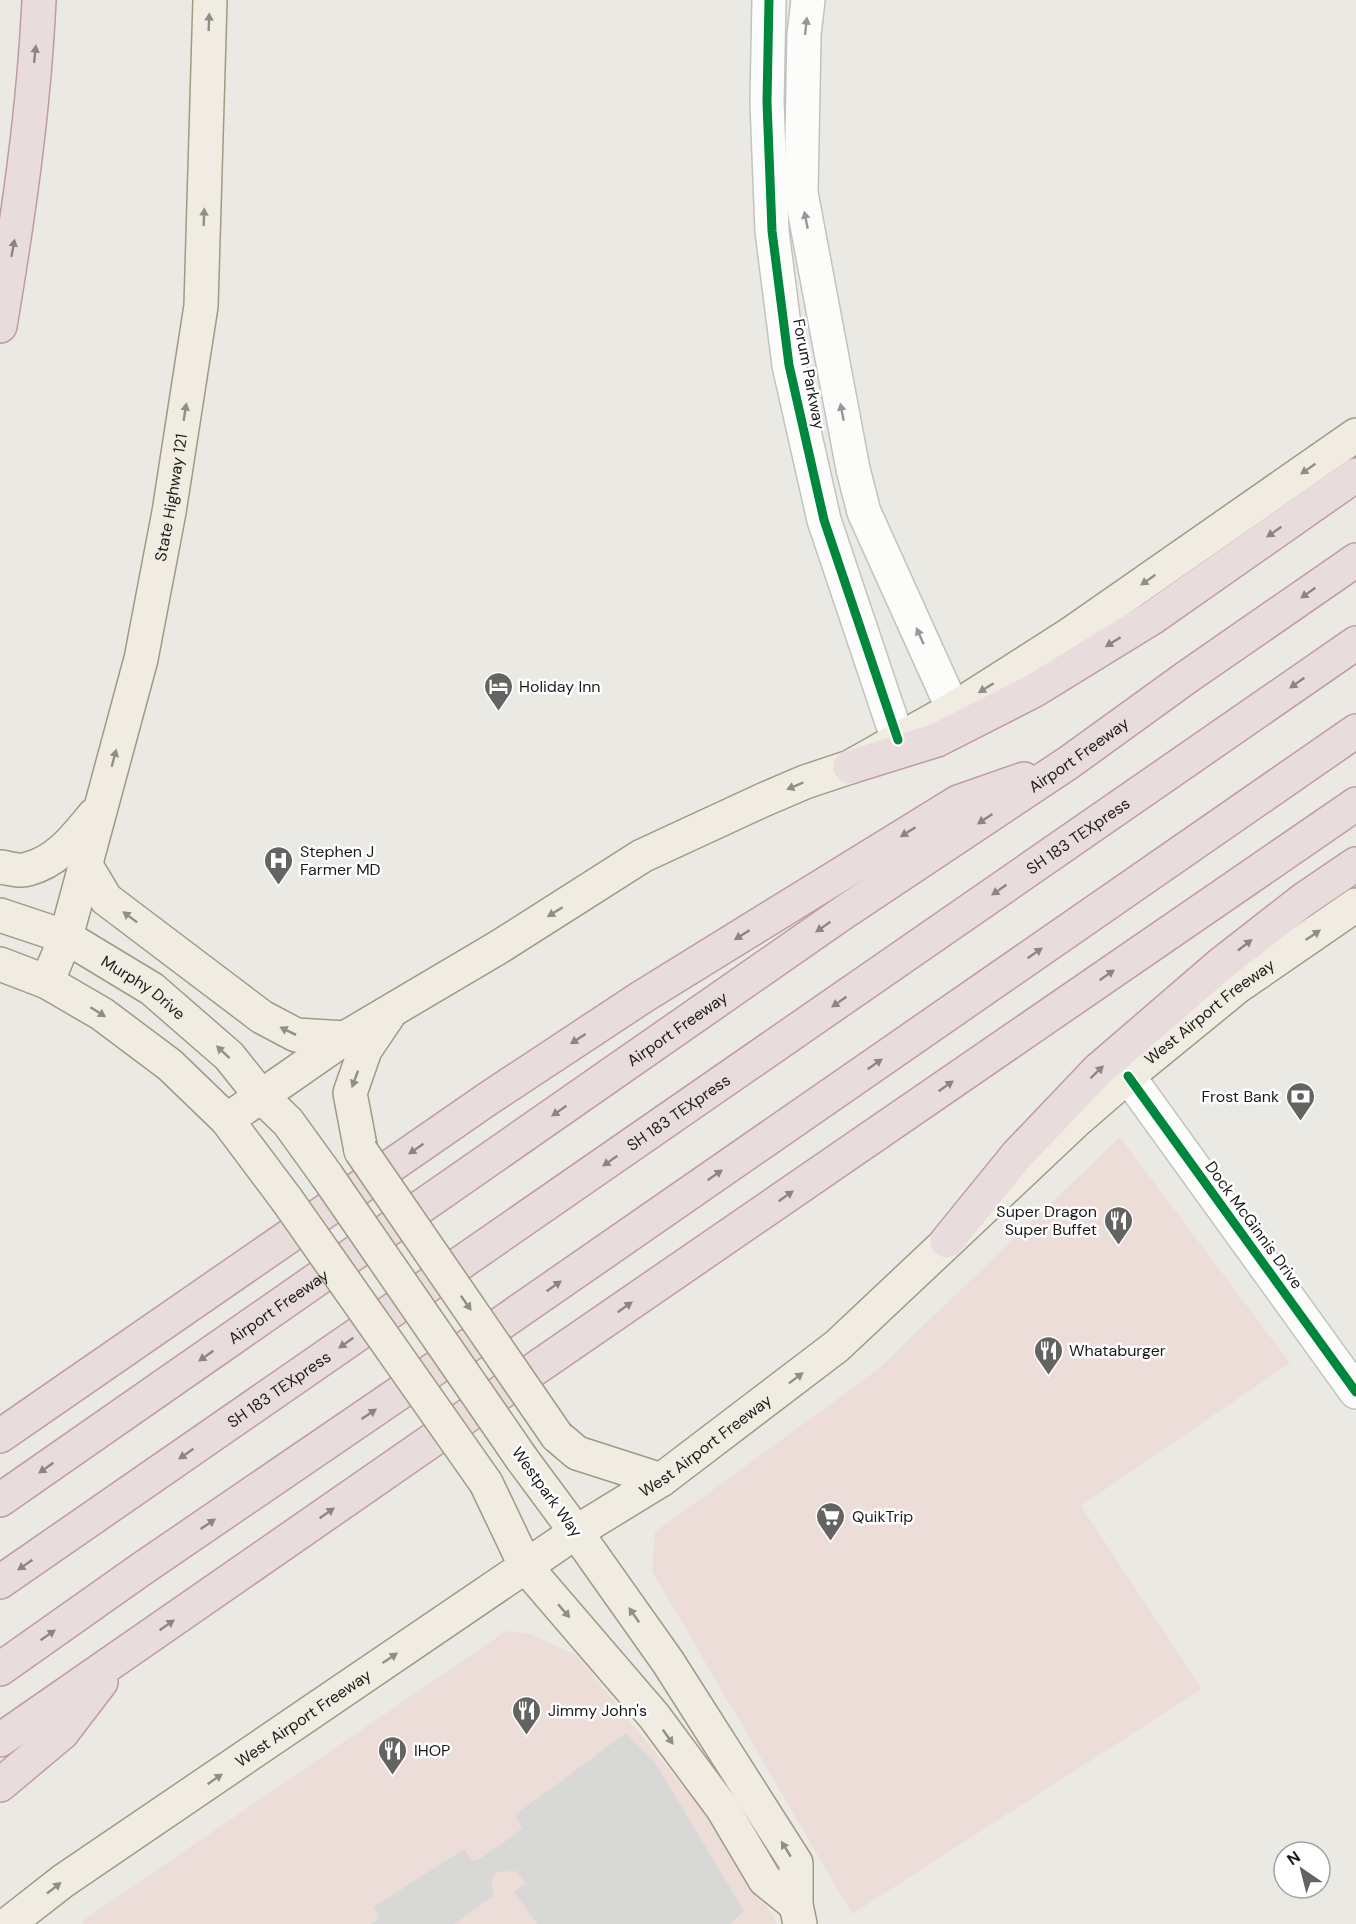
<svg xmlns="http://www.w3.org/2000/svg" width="1356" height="1924" font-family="'DM Sans',sans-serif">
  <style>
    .commercial { fill: #edddd8 }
    .parking { fill: #d8d8d6 }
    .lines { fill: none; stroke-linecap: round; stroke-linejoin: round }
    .minor-casing { stroke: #c2c2c0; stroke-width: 36 }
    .major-casing { stroke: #a09a81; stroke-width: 36 }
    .highway-casing { stroke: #c09ba0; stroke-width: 36 }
    .minor { stroke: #fcfcfb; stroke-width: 33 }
    .major { stroke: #f0ece2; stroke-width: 33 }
    .highway { stroke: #e9dcdc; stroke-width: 33 }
    .major-bridge-casing { stroke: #a09a81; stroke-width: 36; stroke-linecap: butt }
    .major-bridge { stroke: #f0ece2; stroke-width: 33 }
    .cycleway-casing { stroke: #fff; stroke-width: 13 }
    .cycleway { stroke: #00873e; stroke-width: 9 }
    .oneway { fill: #908e88 }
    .oneway2 { fill: #979796 }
    .oneway3 { fill: #8c8585 }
    .labels { text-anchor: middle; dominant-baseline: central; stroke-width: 5; stroke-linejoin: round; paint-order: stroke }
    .street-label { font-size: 16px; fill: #1b1b1b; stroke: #fff }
    .poi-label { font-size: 16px; fill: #1b1b1b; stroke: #fff; text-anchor: start }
  </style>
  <rect width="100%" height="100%" fill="#eae9e4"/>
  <!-- commercial -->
  <g class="commercial">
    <polygon points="1120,1137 1290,1363 1081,1506 1202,1689 852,1914 652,1571 655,1532 877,1370"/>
    <polygon points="506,1631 530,1634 576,1655 698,1805 773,1916 776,1924 84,1924 82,1921"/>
  </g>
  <!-- parking -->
  <polygon class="parking" points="626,1733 656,1764 744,1911 730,1924 537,1924 514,1892 526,1883 516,1871 496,1872 491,1882 494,1895 454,1924 371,1924 380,1918 374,1907 464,1849 473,1861 480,1859 510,1838 522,1828 515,1815"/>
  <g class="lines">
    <defs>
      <g id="minor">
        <polyline points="769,0 767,102 772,231 789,365 824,520 898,740"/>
        <polyline points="808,0 804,35 801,193 853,469 864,512 953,709"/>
        <polyline points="1128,1076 1356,1392"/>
      </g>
      <g id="major">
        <polyline points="85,864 106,899 262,1017 296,1035 345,1038"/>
        <path d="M0,867C9,868 20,872 28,869C58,861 75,838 94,815"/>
        <path id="s1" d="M0,915L66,937L152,989L229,1056L261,1096L288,1122L327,1176"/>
        <polyline points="0,964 47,982 102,1014 170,1065 227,1120 287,1200"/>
        <path id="s2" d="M47,982L66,937L141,659L169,512L201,306L210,0"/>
        <polyline points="227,1120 345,1038 499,947 642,856 763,800 805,782 850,767 953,709 1069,635 1356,435"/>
        <polyline points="361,1151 350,1093 365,1050 388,1016"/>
        <polyline points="557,1436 577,1453 661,1480"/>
        <polyline points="522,1459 576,1532 668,1662 796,1863 796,1905 800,1924"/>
        <polyline points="486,1483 526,1567 654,1716 723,1809 765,1880 796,1905"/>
        <path id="s3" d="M8,1924L63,1881L307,1715L576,1532L661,1480L837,1346L1076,1121L1128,1076L1237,987L1356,905"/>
      </g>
      <g id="highway">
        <path d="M0,326C18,219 34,109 39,0"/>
        <polyline points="850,767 937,740 1035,690 1152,618 1356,475"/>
        <polyline points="947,1241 1017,1155 1098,1070 1221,964 1303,900 1356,864"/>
        <polyline points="0,1436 489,1098 642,997 958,802 1024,779"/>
        <path id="s4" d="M0,1500L840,915L1068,763L1187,677L1356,560"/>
        <path id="s5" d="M0,1582L1356,643"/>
        <polyline points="0,1669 143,1568 506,1320 1356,731"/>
        <polyline points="0,1740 542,1364 1356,804"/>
        <polyline points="0,1785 62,1733 101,1682"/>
      </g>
    </defs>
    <!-- minor casing -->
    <use href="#minor" class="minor-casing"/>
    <!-- major casing -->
    <use href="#major" class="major-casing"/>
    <!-- highway casing -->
    <use href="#highway" class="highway-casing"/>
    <!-- minor -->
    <use href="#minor" class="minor"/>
    <!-- major -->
    <use href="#major" class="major"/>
    <!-- highway -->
    <use href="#highway" class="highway"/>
    <defs>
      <g id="major-bridge">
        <polyline points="361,1151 557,1436"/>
        <polyline points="327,1176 522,1459"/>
        <polyline points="287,1200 486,1483"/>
      </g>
    </defs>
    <!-- major-bridge casing -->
    <use href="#major-bridge" class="major-bridge-casing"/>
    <!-- major-bridge -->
    <use href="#major-bridge" class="major-bridge"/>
    <defs>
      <g id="cycleway">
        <polyline points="769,0 767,102 772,231 789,365 824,520 898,740"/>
        <polyline points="1128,1076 1356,1392"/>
      </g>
    </defs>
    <!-- cycleway casing -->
    <use href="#cycleway" class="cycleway-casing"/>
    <!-- cycleway -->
    <use href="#cycleway" class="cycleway"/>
  </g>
  <!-- one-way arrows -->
  <defs><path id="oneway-solid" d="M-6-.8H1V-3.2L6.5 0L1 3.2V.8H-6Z" transform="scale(1.5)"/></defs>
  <g class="oneway">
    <use href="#oneway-solid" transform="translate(209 22) rotate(-88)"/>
    <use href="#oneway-solid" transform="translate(204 217) rotate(-88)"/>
    <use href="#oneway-solid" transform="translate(185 412) rotate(-81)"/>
    <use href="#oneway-solid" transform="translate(1308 469) rotate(145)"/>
    <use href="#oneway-solid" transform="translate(1148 580) rotate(145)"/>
    <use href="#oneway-solid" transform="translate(986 688) rotate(148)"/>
    <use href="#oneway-solid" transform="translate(114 758) rotate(-75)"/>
    <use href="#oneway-solid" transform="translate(795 786) rotate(157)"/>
    <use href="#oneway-solid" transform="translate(555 912) rotate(148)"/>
    <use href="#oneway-solid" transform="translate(130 917) rotate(-143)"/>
    <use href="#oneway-solid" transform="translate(1313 935) rotate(-34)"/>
    <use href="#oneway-solid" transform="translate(98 1012) rotate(32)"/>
    <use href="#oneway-solid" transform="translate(288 1031) rotate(-154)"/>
    <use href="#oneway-solid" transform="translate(223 1052) rotate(-137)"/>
    <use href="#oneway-solid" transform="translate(355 1079) rotate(110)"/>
    <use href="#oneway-solid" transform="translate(466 1303) rotate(55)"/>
    <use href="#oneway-solid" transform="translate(796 1378) rotate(-37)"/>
    <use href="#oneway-solid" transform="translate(564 1611) rotate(49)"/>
    <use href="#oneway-solid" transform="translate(634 1615) rotate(-125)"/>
    <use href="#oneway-solid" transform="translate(390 1658) rotate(-34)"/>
    <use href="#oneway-solid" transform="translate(668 1737) rotate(55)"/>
    <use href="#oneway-solid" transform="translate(215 1779) rotate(-35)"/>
    <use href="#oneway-solid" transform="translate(786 1849) rotate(-122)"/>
    <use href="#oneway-solid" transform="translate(54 1888) rotate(-38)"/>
  </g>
  <g class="oneway2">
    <use href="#oneway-solid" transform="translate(806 26) rotate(-84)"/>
    <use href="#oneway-solid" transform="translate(806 220) rotate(-101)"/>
    <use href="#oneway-solid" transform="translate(842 412) rotate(-101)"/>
    <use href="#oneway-solid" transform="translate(920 636) rotate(-114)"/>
  </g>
  <g class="oneway3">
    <use href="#oneway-solid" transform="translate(35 54) rotate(-84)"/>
    <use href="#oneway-solid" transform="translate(13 248) rotate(-80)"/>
    <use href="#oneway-solid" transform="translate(1274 532) rotate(145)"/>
    <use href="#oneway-solid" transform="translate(1308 593) rotate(145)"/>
    <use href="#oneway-solid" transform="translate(1113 642) rotate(148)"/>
    <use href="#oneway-solid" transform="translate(1297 683) rotate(145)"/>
    <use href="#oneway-solid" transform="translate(985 819) rotate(146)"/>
    <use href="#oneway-solid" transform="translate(908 832) rotate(148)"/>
    <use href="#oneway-solid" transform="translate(999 890) rotate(145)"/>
    <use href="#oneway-solid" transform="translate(823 927) rotate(145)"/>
    <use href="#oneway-solid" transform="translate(742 935) rotate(148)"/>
    <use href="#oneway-solid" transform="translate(1245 945) rotate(-38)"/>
    <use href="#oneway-solid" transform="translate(1035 953) rotate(-35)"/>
    <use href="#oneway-solid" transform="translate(1107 975) rotate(-35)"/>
    <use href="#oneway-solid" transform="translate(839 1002) rotate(145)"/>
    <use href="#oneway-solid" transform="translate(578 1039) rotate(147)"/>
    <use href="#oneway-solid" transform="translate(875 1064) rotate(-35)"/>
    <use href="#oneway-solid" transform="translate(1097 1072) rotate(-44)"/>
    <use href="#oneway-solid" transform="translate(946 1086) rotate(-35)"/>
    <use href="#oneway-solid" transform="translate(559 1111) rotate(145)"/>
    <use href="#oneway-solid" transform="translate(416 1149) rotate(145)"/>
    <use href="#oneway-solid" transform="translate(610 1161) rotate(145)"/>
    <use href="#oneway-solid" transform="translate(715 1175) rotate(-35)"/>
    <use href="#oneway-solid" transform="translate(786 1196) rotate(-35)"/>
    <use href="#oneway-solid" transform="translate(554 1286) rotate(-35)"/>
    <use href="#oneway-solid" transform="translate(625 1307) rotate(-35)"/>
    <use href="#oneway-solid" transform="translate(346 1343) rotate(145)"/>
    <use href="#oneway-solid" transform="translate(206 1356) rotate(145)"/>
    <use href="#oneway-solid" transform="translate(369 1414) rotate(-34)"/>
    <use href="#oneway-solid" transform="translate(186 1454) rotate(145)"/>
    <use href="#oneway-solid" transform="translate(46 1468) rotate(145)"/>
    <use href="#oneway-solid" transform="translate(327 1513) rotate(-35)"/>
    <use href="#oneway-solid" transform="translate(208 1524) rotate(-34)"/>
    <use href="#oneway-solid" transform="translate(25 1565) rotate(145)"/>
    <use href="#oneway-solid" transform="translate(167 1625) rotate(-35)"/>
    <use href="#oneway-solid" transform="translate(48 1635) rotate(-35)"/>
  </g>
  <!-- icons -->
  <defs>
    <symbol id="hotel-pin" viewBox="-11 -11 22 30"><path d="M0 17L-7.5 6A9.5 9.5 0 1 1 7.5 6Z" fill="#636361" stroke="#fff"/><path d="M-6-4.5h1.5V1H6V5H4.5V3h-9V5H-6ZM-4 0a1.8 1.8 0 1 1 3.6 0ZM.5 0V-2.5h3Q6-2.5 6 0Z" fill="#fff"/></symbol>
    <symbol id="hospital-pin" viewBox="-11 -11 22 30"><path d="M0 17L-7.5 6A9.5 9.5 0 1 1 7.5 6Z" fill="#636361" stroke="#fff"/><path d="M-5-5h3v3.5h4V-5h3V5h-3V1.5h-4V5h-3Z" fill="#fff"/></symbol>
    <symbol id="bank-pin" viewBox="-11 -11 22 30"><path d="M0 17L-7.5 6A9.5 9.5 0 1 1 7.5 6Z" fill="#636361" stroke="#fff"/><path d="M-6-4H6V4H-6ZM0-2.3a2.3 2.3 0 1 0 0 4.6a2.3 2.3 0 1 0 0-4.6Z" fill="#fff"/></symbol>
    <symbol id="restaurant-pin" viewBox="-11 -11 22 30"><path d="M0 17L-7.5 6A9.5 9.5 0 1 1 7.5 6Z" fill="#636361" stroke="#fff"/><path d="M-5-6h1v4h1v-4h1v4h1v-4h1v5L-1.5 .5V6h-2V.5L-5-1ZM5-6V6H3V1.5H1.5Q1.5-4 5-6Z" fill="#fff"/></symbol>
    <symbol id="supermarket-pin" viewBox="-11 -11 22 30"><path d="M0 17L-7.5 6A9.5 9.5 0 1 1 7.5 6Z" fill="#636361" stroke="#fff"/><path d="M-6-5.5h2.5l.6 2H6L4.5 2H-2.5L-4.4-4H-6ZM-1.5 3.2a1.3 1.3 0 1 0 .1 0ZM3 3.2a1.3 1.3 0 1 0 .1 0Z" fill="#fff"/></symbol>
  </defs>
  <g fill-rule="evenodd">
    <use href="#hotel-pin" x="482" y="670" width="33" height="45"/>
    <use href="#hospital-pin" x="262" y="844" width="33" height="45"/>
    <use href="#bank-pin" x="1284" y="1080" width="33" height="45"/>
    <use href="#restaurant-pin" x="1102" y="1204" width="33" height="45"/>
    <use href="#restaurant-pin" x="1032" y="1334" width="33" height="45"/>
    <use href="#supermarket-pin" x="814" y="1500" width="33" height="45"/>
    <use href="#restaurant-pin" x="510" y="1694" width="33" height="45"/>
    <use href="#restaurant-pin" x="376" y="1734" width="33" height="45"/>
  </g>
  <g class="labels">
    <!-- street labels -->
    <g class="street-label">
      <text transform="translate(809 374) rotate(79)">Forum Parkway</text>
      <text stroke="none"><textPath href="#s2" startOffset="501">State Highway 121</textPath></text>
      <text stroke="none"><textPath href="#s4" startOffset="1311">Airport Freeway</textPath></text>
      <text stroke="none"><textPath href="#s5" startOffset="1311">SH 183 TEXpress</textPath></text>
      <text stroke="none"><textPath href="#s1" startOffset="162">Murphy Drive</textPath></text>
      <text stroke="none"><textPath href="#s3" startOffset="1512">West Airport Freeway</textPath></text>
      <text stroke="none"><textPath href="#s4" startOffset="825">Airport Freeway</textPath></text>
      <text stroke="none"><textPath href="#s5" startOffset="825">SH 183 TEXpress</textPath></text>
      <text transform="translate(1254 1225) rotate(54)">Dock McGinnis Drive</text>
      <text stroke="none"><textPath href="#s4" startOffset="339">Airport Freeway</textPath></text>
      <text stroke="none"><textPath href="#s5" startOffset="339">SH 183 TEXpress</textPath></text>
      <text stroke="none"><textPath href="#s3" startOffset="846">West Airport Freeway</textPath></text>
      <text transform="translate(547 1492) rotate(54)">Westpark Way</text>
      <text stroke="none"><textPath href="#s3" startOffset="360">West Airport Freeway</textPath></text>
    </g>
    <!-- poi labels -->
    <g class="poi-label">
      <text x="519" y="686">Holiday Inn</text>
      <text x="300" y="851">Stephen J<tspan x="300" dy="18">Farmer MD</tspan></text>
      <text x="1279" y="1096" text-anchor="end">Frost Bank</text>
      <text x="1097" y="1211" text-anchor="end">Super Dragon<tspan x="1097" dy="18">Super Buffet</tspan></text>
      <text x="1069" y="1350">Whataburger</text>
      <text x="852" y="1516">QuikTrip</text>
      <text x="548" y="1710">Jimmy John's</text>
      <text x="414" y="1750">IHOP</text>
    </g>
  </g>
  <!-- north arrow -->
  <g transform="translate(1302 1870) rotate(325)"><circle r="28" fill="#ffffff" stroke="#a4a4a4" stroke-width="1.5"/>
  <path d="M0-4.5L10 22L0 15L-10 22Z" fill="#636361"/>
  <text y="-9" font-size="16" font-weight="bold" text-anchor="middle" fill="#1b1b1b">N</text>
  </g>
</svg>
